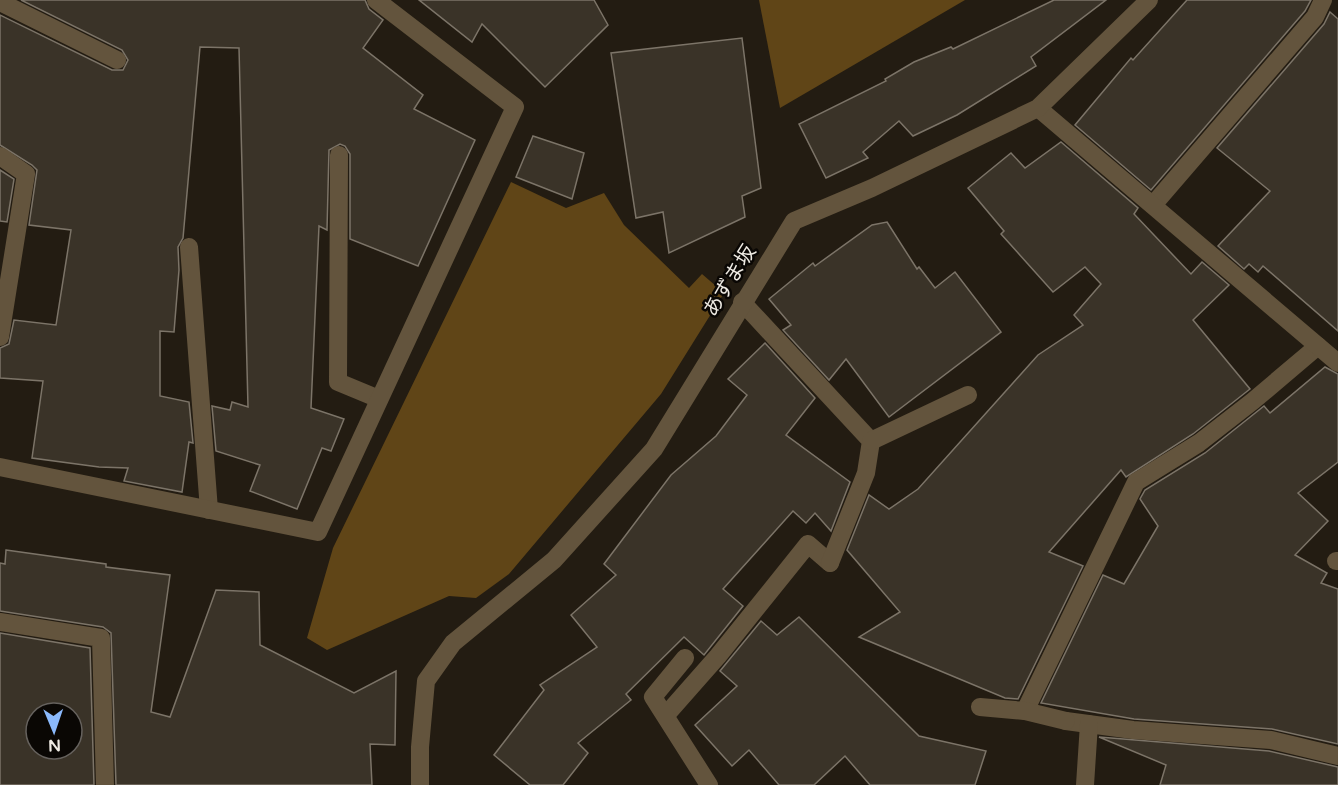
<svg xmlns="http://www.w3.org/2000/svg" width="1338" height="785" font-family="'Varela Round','Noto Sans JP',sans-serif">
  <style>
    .forest { fill: #604517 }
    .building { fill: #3a3328; stroke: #7c7468; stroke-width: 1.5; fill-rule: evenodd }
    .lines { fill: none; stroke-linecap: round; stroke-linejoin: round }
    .lane { stroke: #63543d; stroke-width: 18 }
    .street { stroke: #63543d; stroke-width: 18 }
    .labels { text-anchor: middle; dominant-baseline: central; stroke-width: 5; stroke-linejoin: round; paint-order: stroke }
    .street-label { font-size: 20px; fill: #efebe4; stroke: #0a0704 }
  </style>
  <rect width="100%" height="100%" fill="#231c12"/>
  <!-- forest -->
  <g class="forest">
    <polygon points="759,0 965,0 780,108"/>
    <polygon points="511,182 566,208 604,193 624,225 689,288 702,274 724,293 661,394 509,574 476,598 449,596 327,650 307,638 333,548"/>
  </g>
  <!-- building -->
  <g class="building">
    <polygon points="21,0 365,0 369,9 383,20 363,48 423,95 414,109 475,140 418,266 350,239 350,154 345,146 340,144 329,150 327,230 319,226 311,408 344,419 331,451 322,448 297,509 250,491 260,465 216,451 212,406 230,410 232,402 248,407 239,48 200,47 183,238 178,247 179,270 174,332 160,331 160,396 189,402 193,443 189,442 182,492 124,481 128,468 99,467 32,458 43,381 0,378 0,348 9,344 14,320 56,325 71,230 29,225 37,170 32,165 0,145 0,15 112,70 123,70 128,60 122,50"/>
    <polygon points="419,0 594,0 608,25 545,87 482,24 472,42"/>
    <polygon points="1054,0 1106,0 1031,57 1036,66 957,115 913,136 899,121 863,152 868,158 826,178 799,124 886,81 885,79 914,62 951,47 953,49"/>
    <polygon points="1187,0 1311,0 1305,11 1151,190 1075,125 1131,58 1133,60"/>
    <polygon points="1330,12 1338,19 1338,331 1263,266 1258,272 1249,264 1244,269 1218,246 1270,191 1217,148 1324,24"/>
    <polygon points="742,38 761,188 742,196 745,217 669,253 663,212 636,218 611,53"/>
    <polygon points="533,136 584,153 572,199 516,177"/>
    <polygon points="1061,142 1138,208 1134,214 1191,274 1202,262 1229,285 1193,320 1250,389 1193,434 1126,477 1121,470 1049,552 1083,566 1018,699 1005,698 859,637 900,612 847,550 869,495 889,509 918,489 1038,355 1083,325 1074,315 1101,284 1085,267 1053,292 1001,234 1004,231 968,188 1011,153 1025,168"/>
    <polygon points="0,170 14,179 7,222 0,221"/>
    <polygon points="887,222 917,269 919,267 935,288 955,272 1001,332 889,417 846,359 829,380 783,330 791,325 769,299 813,263 815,266 872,225"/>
    <polygon points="765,343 815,398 786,435 850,482 831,531 815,513 806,523 793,511 723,589 743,606 704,655 684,637 626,694 631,700 578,743 588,753 563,785 530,785 494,755 544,690 540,685 597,647 571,615 616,575 604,564 671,475 716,436 747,395 728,379"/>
    <polygon points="1325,367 1338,374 1338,462 1298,493 1328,521 1295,555 1327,573 1321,583 1338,589 1338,744 1272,729 1134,719 1041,703 1103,575 1124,584 1158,526 1140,499 1145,490 1205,453 1264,406 1270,413"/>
    <polygon points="6,550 106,564 106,567 170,575 151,712 170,717 216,590 259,592 260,645 354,693 396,671 395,745 370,744 372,785 116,785 111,633 103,627 0,611 0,563 5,564"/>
    <polygon points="799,617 919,736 986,751 975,785 870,785 845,756 814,785 779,785 749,750 732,766 695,725 737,686 720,671 761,621 777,635"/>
    <path d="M0,633L90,648L94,785H0ZM36,713H72V749H36Z"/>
    <polygon points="1099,737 1269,751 1338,767 1338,785 1160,785 1166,765"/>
  </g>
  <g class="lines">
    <!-- lane -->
    <g class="lane">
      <polyline points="1153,205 1315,17 1323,0"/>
      <polyline points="1336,561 1338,561"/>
      <polyline points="1025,711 1136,482 1199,443 1253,401 1318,346"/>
      <polyline points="666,715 718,656 808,544 830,563"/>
      <polyline points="1066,721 1133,730 1271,740 1338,756"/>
      <polyline points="1085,785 1089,724"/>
    </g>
    <!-- street -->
    <g class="street">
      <polyline points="0,2 117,60"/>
      <polyline points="1038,108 1338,363"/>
      <polyline points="339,155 338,382 379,399"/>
      <polyline points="0,156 26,174 0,337"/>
      <polyline points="189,247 209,510"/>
      <polyline points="742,302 871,441 866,473 830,563"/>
      <polyline points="871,441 968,395"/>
      <polyline points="0,467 318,532 515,107 376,0"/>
      <polyline points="0,622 101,638 105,785"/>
      <polyline points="685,658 653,697 709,785"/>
      <polyline points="980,707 1025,711 1066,721"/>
      <polyline points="420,785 420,747 426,681 453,643 554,560 654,449 794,221 872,188 1038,108 1149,0"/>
    </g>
  </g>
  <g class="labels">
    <!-- street labels -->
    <g class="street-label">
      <text transform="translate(730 281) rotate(-58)">あずま坂</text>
    </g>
  </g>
  <!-- north arrow -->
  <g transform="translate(54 731) rotate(178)"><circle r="28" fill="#0a0704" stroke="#66625e" stroke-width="1.5"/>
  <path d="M0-4.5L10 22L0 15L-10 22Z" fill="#8bb9fc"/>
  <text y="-9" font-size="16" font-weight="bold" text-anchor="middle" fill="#efebe4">N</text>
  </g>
</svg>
